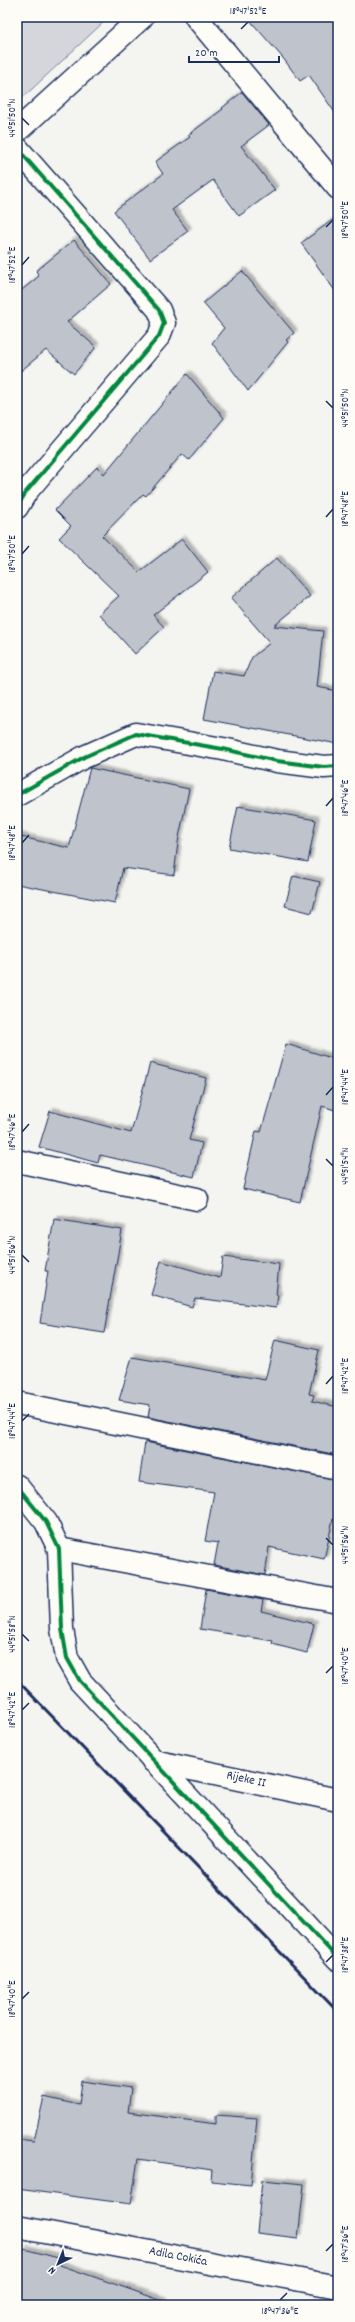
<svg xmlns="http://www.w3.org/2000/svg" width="355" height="2322" font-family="Dekko,sans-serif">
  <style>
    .green { fill: #d4d6db; stroke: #78829c }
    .building { fill: #bfc3cc; stroke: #1b2f5e; filter: url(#shadow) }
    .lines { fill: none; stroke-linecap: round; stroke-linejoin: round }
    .street-casing { stroke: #1b2f5e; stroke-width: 25 }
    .secondary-casing { stroke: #1b2f5e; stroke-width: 25 }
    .street { stroke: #fdfcf7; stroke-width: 22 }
    .secondary { stroke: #fdfcf7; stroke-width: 22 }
    .rail { stroke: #1b2f5e; stroke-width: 3 }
    .cycleway-casing { stroke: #fdfcf7; stroke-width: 6 }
    .cycleway { stroke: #00873e; stroke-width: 4 }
    .ticks { fill: none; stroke: #1b2f5e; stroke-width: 1.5 }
    .labels { text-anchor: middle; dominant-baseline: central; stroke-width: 4; stroke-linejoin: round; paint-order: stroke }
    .street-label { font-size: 13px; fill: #1b2f5e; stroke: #fdfcf7 }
    .neatline { fill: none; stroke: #1b2f5e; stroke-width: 1.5 }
    .ticks-label { font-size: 10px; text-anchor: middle; fill: #1b2f5e }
  </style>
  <defs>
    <filter id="shadow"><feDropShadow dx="3.5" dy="-3.5" stdDeviation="1" flood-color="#0004"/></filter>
  </defs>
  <rect width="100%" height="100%" fill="#f4f4f1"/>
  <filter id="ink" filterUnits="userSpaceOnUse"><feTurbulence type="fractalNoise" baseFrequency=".025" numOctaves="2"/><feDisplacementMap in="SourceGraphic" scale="8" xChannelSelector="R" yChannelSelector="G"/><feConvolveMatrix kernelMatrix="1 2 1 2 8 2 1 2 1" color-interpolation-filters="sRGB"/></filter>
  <g filter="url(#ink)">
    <!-- green -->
    <polygon class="green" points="17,17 108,17 108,18 17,103"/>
    <!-- building -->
    <g class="building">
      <polygon points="247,17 333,17 338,25 338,117 309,75 300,81 283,58"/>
      <polygon points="242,92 269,125 241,146 275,190 239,216 213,180 172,210 188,231 150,259 114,211 163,174 155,162 190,137 188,135 223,109 222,108"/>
      <polygon points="338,216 338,295 301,243"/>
      <polygon points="74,240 111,284 67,322 96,347 74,374 46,350 17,374 17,294 39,276 36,271"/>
      <polygon points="242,271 294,333 286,340 288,342 248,391 212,343 224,328 203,303"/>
      <polygon points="187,374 224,418 189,460 182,454 146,496 143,494 102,536 139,572 182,539 208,572 153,615 164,627 135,654 99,614 119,596 59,538 71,526 55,510 97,467 104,474"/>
      <polygon points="277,558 310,596 274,626 323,631 317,687 338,691 338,744 204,719 213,671 244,676 252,657 270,643 231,598"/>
      <polygon points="90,768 189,789 178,842 174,875 123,868 115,903 17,884 17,836 69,848"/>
      <polygon points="238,806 316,820 308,862 229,848"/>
      <polygon points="293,876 320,882 312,913 285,906"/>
      <polygon points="286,1044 338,1060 338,1111 322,1106 300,1202 243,1189 256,1131 261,1132"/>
      <polygon points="150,1063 206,1078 189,1140 202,1143 194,1177 100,1155 98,1163 39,1147 50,1111 131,1133"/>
      <polygon points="54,1219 122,1230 104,1333 40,1323 48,1271 45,1271"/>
      <polygon points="223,1257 279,1264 276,1295 278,1295 276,1308 195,1298 192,1307 151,1295 161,1261 220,1278"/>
      <polygon points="275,1340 319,1350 309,1394 314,1395 312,1401 338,1407 338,1455 148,1417 150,1405 119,1400 132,1357 265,1380"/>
      <polygon points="145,1442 338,1480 338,1520 333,1519 324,1559 269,1547 265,1575 214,1565 218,1543 205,1541 214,1492 139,1482"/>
      <polygon points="206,1589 263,1600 261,1611 314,1624 307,1653 272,1644 273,1641 200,1629"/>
      <polygon points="82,2081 131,2088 128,2112 216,2124 216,2115 257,2118 251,2185 211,2181 212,2170 138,2159 131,2204 17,2189 17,2139 34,2141 44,2097 79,2105"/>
      <polygon points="262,2180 304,2184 298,2238 257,2233"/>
      <polygon points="24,2249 62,2259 60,2265 163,2301 162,2305 17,2305 17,2277"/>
    </g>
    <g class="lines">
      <defs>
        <g id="street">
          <polyline points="196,17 338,188"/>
          <polyline points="17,131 142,17"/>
          <polyline points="17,148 159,310 164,323 159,336 26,492 17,507"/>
          <polyline points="17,795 84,757 136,734 223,749 277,761 324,767 338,766"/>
          <polyline points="17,1161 197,1199"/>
          <polyline points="17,1403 338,1468"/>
          <polyline points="17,1486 46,1522 59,1549 62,1629 67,1658 80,1681 338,1959"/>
          <polyline points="59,1549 338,1601"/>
          <polyline points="153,1761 338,1800"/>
        </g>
        <polyline id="secondary" points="17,2227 338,2287"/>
      </defs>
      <!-- street casing -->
      <use href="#street" class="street-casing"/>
      <!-- secondary casing -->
      <use href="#secondary" class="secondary-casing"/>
      <!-- street -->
      <use href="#street" class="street"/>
      <!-- secondary -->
      <use href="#secondary" class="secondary"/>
      <!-- rail -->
      <polyline class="rail" points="17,1680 338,2012"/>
      <defs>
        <g id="cycleway">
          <polyline points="17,148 159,310 164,323 159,336 26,492 17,507"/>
          <polyline points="17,795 84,757 136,734 223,749 277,761 324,767 338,766"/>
          <polyline points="17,1486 46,1522 59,1549 62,1629 67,1658 80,1681 338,1959"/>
        </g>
      </defs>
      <!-- cycleway casing -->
      <use href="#cycleway" class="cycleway-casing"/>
      <!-- cycleway -->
      <use href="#cycleway" class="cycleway"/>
    </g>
  </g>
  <!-- ticks -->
  <path class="ticks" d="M241,29L248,22M22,118L29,125M326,227L333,220M22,265L29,257M326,401L333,408M326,517L333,509M22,554L29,546M326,806L333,798M22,843L29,835M326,1095L333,1087M22,1132L29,1124M326,1159L333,1166M22,1255L29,1262M326,1384L333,1376M22,1421L29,1414M326,1538L333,1545M22,1634L29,1641M326,1673L333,1666M22,1710L29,1703M326,1962L333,1955M22,1999L29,1992M326,2251L333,2244M280,2300L287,2293"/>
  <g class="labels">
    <!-- street labels -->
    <g class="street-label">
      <text transform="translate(246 1780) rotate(12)">Rijeke II</text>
      <text transform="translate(178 2257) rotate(11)">Adila Cokića</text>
    </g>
  </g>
  <!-- margin -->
  <rect width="355" height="2322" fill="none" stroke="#fdfcf7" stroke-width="44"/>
  <!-- north arrow -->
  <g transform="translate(58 2264) rotate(223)" stroke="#fdfcf7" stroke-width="3" paint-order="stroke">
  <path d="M0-3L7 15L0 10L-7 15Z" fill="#1b2f5e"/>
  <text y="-6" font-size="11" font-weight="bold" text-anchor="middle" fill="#1b2f5e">N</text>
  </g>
  <!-- scale -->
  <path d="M189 56v6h90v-6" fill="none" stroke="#1b2f5e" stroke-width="2"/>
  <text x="195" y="56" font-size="12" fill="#1b2f5e" stroke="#fdfcf7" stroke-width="3" paint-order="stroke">20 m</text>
  <rect x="22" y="22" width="311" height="2278" class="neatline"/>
  <g class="ticks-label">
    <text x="248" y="14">18°47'52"E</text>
    <text transform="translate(11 118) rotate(-90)" y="4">44°51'50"N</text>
    <text transform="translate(344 220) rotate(-90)" y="4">18°47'50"E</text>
    <text transform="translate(11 265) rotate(-90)" y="4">18°47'52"E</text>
    <text transform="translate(344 408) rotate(-90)" y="4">44°51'50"N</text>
    <text transform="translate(344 509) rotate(-90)" y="4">18°47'48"E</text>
    <text transform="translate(11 554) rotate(-90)" y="4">18°47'50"E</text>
    <text transform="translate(344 798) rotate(-90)" y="4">18°47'46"E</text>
    <text transform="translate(11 843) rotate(-90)" y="4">18°47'48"E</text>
    <text transform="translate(344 1087) rotate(-90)" y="4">18°47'44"E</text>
    <text transform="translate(11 1132) rotate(-90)" y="4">18°47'46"E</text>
    <text transform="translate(344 1166) rotate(-90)" y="4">44°51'54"N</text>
    <text transform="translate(11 1255) rotate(-90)" y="4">44°51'56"N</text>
    <text transform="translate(344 1376) rotate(-90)" y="4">18°47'42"E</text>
    <text transform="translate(11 1421) rotate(-90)" y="4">18°47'44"E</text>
    <text transform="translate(344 1545) rotate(-90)" y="4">44°51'56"N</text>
    <text transform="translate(11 1634) rotate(-90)" y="4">44°51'58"N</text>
    <text transform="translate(344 1666) rotate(-90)" y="4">18°47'40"E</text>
    <text transform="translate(11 1710) rotate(-90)" y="4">18°47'42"E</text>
    <text transform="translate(344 1955) rotate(-90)" y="4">18°47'38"E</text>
    <text transform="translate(11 1999) rotate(-90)" y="4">18°47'40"E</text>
    <text transform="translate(344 2244) rotate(-90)" y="4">18°47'36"E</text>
    <text x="280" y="2314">18°47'36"E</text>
  </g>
</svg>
